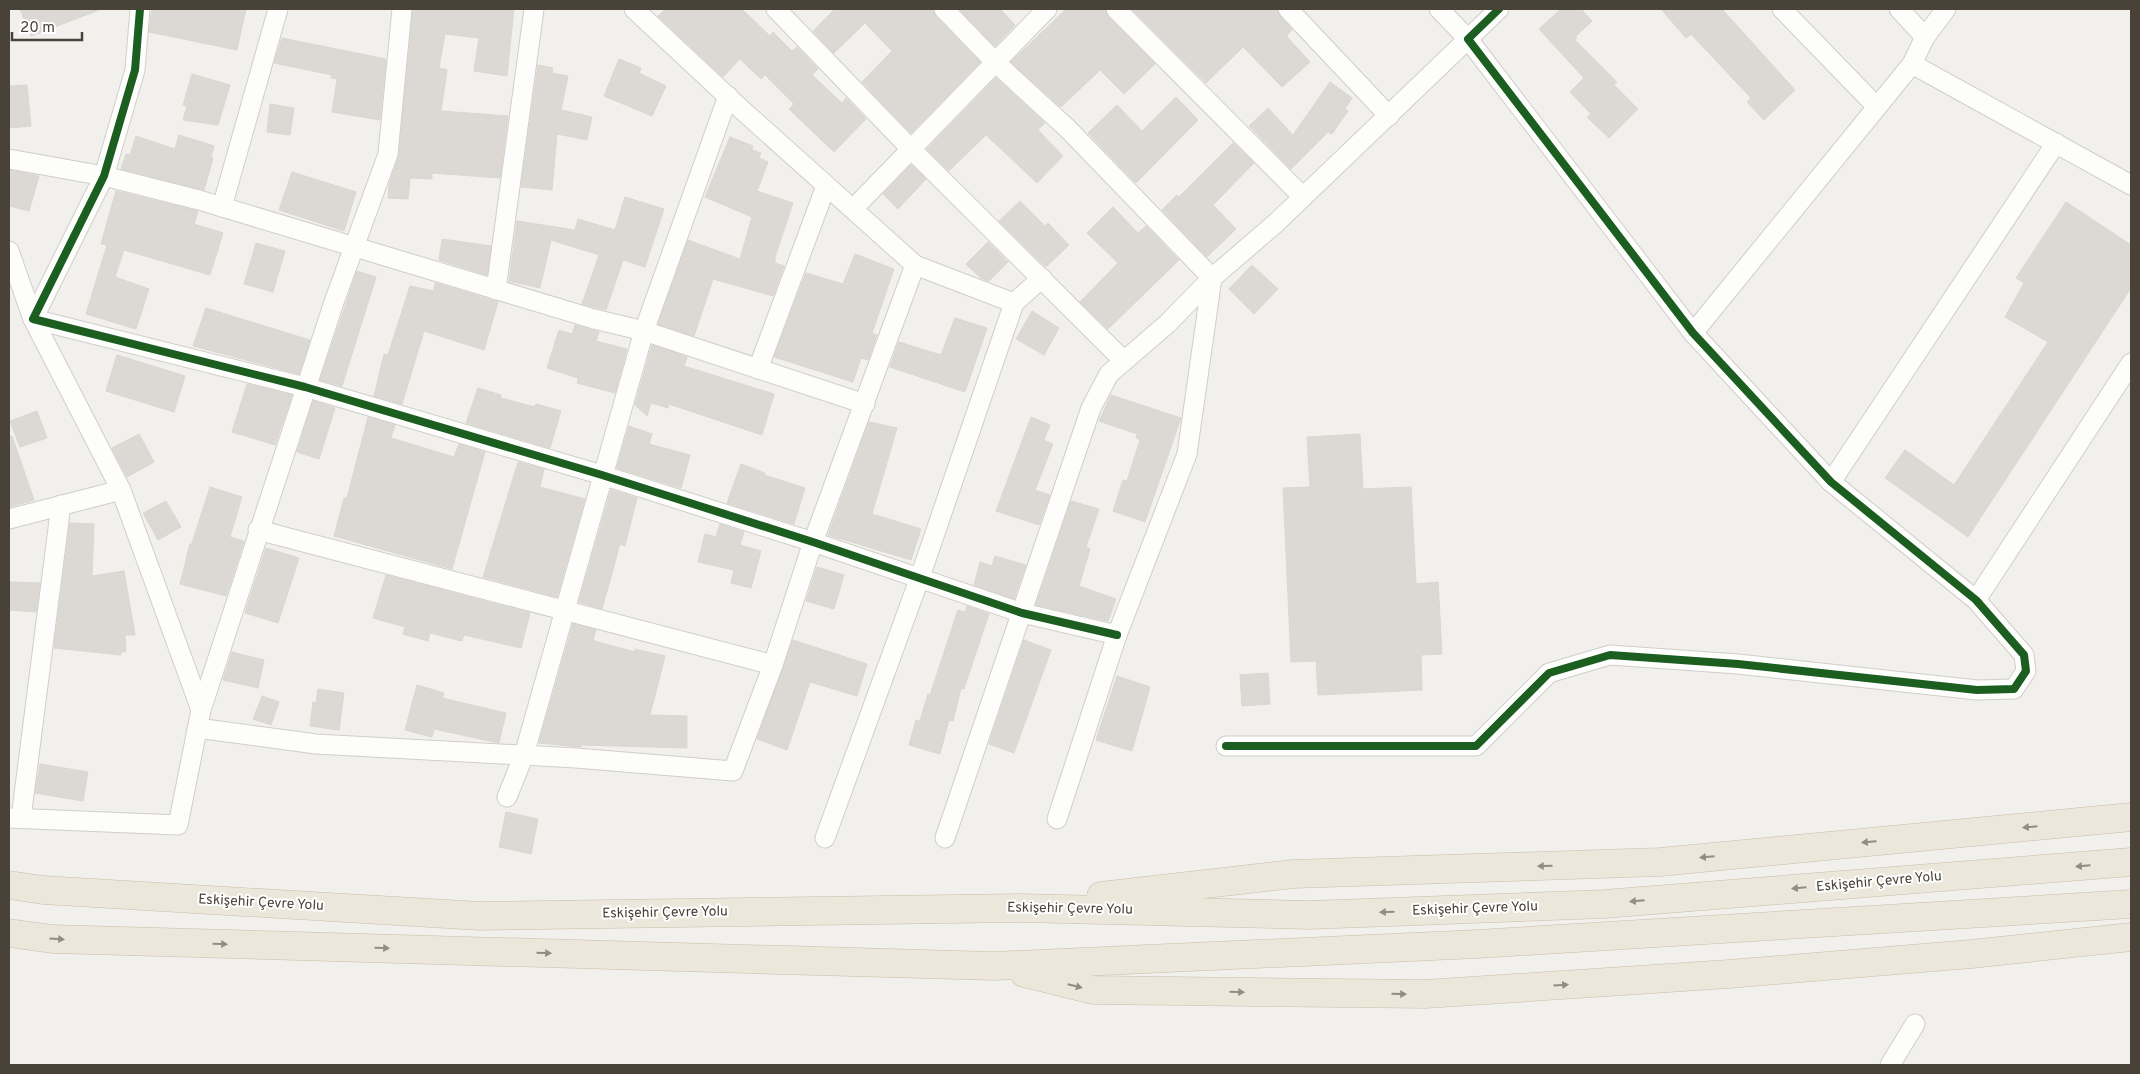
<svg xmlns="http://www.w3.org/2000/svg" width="2140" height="1074" font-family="Overpass,sans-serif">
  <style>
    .building { fill: #dcd9d4; stroke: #dad7d2 }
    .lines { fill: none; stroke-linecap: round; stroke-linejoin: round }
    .street-casing { stroke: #d0ceca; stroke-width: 21 }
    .highway-casing { stroke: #c9bda8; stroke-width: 29 }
    .street { stroke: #fdfdfc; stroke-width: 19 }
    .highway { stroke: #ece7db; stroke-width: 28 }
    .cycleway-casing { stroke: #fff; stroke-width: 11 }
    .cycleway { stroke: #1b5e20; stroke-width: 8 }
    .oneway { fill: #928c81 }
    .labels { text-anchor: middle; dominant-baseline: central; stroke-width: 4; stroke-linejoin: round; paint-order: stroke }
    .street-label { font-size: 14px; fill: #484238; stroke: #fff }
  </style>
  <rect width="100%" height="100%" fill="#f2f0ec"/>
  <!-- building -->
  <g class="building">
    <polygon points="20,9 98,9 99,10 31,36"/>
    <polygon points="152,9 246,9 237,50 149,32"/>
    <polygon points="413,9 514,9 507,76 474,71 479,38 445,34 439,68 447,70 441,111 508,116 500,178 432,173 432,179 410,178 408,199 388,198 389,185 399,155"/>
    <polygon points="665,9 742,9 770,36 773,32 792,51 797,47 818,69 812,75 842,103 846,98 866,119 834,152 789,109 794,104 765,75 761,79 740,59 723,77 658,16"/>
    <polygon points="835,9 933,9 936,17 980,62 911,133 862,82 892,51 865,23 834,53 813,31"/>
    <polygon points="959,9 1000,9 1015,25 995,46"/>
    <polygon points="1066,9 1105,9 1108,17 1155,64 1124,94 1100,70 1061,107 1011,62"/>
    <polygon points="1132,9 1277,9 1280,16 1292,30 1287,35 1288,38 1310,62 1282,87 1243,47 1206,83"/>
    <polygon points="1561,9 1581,9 1592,21 1575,37 1577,38 1575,40 1617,82 1614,85 1638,109 1609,138 1587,117 1591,114 1570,92 1584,78 1539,29"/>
    <polygon points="1661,9 1722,9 1795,90 1764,120 1747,102 1751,98 1691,34 1686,38"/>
    <polygon points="282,38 386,59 380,120 332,112 337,79 331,78 332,75 274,63"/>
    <polygon points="619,59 641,68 639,73 666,86 652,116 604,96"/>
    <polygon points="538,65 553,68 552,73 568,76 561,110 592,117 587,140 557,134 552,190 521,187"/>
    <polygon points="192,74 230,85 218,125 183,120 187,106 183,105"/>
    <polygon points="996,78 1045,123 1038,130 1063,156 1037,183 986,135 949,171 927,149"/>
    <polygon points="1330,82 1352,98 1345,109 1348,111 1332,134 1328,132 1291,169 1249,126 1268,108 1293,135"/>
    <polygon points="27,85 31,126 9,128 9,86"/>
    <polygon points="1176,97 1198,120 1136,183 1088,133 1117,105 1142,131"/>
    <polygon points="270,104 294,108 290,135 267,132"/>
    <polygon points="179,135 214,146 211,157 213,158 204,190 121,169 126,154 130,155 136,136 175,149"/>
    <polygon points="730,137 753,146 752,150 761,153 759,158 768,162 757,191 793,203 775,257 775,263 784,266 773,296 713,279 694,336 658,324 688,240 740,259 752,217 705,197"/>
    <polygon points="1233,143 1254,163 1213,205 1236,229 1207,257 1162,210 1177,195 1179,197"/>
    <polygon points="911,165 926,179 898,209 883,194"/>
    <polygon points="9,170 39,176 29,211 9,206"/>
    <polygon points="292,172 356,192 344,231 279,210"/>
    <polygon points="116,191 198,211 194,224 223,233 210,275 124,250 115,277 149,289 136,329 86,314 107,245 101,244"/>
    <polygon points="625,197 664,209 645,267 623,260 606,310 582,304 599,255 551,240 540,288 509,281 517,221 575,230 578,219 615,230"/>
    <polygon points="1020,201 1045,226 1048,223 1069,245 1046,267 999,221"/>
    <polygon points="2066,202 2131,245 2131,288 1968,537 1885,478 1905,450 1954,485 2048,342 2005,317 2024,283 2016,278"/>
    <polygon points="1113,207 1138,233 1146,226 1179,260 1108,329 1080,302 1118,263 1087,233"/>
    <polygon points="442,239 491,246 487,275 439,260"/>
    <polygon points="988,242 1008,262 989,281 981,278 966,264"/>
    <polygon points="256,243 285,251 273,292 244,284"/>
    <polygon points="855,254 894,269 872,333 877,335 868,360 861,358 853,382 774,357 806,273 843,284"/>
    <polygon points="1252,265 1278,289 1254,314 1229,289"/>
    <polygon points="357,271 376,277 342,386 320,380"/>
    <polygon points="435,283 498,302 484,350 424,331 402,404 374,396 384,354 388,355 410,286 434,291"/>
    <polygon points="206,308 310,340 299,374 193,346"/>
    <polygon points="1032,311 1059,328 1044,355 1016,339"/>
    <polygon points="955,318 987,328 965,392 890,367 899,342 941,355"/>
    <polygon points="575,325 599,332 596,341 627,349 615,393 577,383 578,378 547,368 559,330 572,334"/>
    <polygon points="652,345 687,357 684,366 774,394 762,435 669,404 668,408 651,403 647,416 635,405"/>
    <polygon points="117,355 185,376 174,412 106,391"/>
    <polygon points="247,384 292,395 275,445 232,432"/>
    <polygon points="478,388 501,395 501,398 535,407 536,404 561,411 550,448 466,423"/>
    <polygon points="1111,395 1181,418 1145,522 1113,511 1123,480 1127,481 1140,440 1136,438 1137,434 1099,421"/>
    <polygon points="313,401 335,408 319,459 297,452"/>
    <polygon points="37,411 47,438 20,447 10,421"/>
    <polygon points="368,417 395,425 391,438 454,457 459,444 485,452 452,569 334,536 344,498 347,498"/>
    <polygon points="1031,417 1050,425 1044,440 1053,444 1035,490 1050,495 1039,525 996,511"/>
    <polygon points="869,422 897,428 872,514 921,529 911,560 828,535"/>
    <polygon points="629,426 652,434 649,444 690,455 681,488 617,468"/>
    <polygon points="139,434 154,462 127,477 112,448"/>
    <polygon points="1360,434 1363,489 1411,487 1416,584 1438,582 1442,654 1421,655 1422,690 1318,695 1316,661 1291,662 1283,488 1310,487 1307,437"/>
    <polygon points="12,436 34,500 9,507 9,437"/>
    <polygon points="518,462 544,469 540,487 585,499 557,597 483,577"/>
    <polygon points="741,464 765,473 764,475 805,488 794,524 727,503"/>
    <polygon points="210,487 242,497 230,537 244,541 226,596 180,584 190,544 191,546"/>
    <polygon points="611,490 637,498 625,546 620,544 602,609 579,602"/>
    <polygon points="166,501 181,527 158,540 143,513"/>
    <polygon points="1071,501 1099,509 1086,547 1090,549 1079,586 1116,599 1108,621 1036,605"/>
    <polygon points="70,523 94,524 92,576 124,571 135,635 125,635 126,652 121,652 121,655 54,648"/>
    <polygon points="720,524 744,532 740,545 761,551 751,588 731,583 734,570 698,562 705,534 716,537"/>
    <polygon points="266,548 299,558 278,623 245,613"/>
    <polygon points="995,556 1026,565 1014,599 974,585 980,562 992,566"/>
    <polygon points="817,567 844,575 834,609 806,601"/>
    <polygon points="386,575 530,613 521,648 464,635 462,641 430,633 428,641 403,634 405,627 373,618"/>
    <polygon points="9,582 40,583 36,612 9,610"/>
    <polygon points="967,606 989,614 964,689 961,688 953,721 949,720 940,754 909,745 916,720 920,721 928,694 930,695 958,610 965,612"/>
    <polygon points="573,624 596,630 593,640 598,642 635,652 635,649 665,656 650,715 687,716 687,748 581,745 581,747 539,743"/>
    <polygon points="793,640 867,664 857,696 810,682 787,750 757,739"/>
    <polygon points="1024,640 1051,650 1014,753 989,744"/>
    <polygon points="232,652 264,660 258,688 223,680"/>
    <polygon points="1268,673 1270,704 1242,706 1240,675"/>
    <polygon points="1117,676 1150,687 1132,751 1096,740"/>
    <polygon points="417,685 444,693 442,698 506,713 499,743 434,729 432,737 405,730"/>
    <polygon points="318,689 344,693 339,730 310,726 313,702 316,703"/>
    <polygon points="262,696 279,702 271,725 253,719"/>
    <polygon points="40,764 88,772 83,801 35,793"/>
    <polygon points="506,812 538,819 531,854 499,847"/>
  </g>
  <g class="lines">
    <defs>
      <g id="street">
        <polyline points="140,9 135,70 104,176 33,319 305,387 602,475 813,542 1022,613 1117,635"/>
        <polyline points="776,9 911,149 1124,361"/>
        <polyline points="944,9 995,62 1068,129 1212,278 1187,454 1117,635 1057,819"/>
        <polyline points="1116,9 1303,197"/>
        <polyline points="1288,9 1389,116"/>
        <polyline points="1782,9 1876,106"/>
        <polyline points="1899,9 1925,37"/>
        <polyline points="1912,64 2131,185"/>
        <polyline points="9,159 104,176 199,200 594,319 644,331 865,404"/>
        <polyline points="222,207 278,9"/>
        <polyline points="853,209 1047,9"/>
        <polyline points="9,251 33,319 121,490 9,519"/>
        <polyline points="915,265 1014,303"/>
        <polyline points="496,290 534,9"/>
        <polyline points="1693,333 1912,64 1925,37 1946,9"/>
        <polyline points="758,369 826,186"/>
        <polyline points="1831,482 2056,143"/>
        <polyline points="121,490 201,710"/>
        <polyline points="258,530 773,665"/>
        <polyline points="1976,600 2131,363"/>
        <polyline points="197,728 316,744 576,758 733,771 773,665 813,542 915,265 741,109 634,9"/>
        <polyline points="1226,746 1476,746 1549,673 1610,655 1738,664 1977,690 2014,689 2026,671 2024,655 1976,600 1831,482 1693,333 1468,39 1499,9"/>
        <polyline points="507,797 524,755 644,331 728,96"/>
        <polyline points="9,818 178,825 201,710 334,302 388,154 402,9"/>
        <polyline points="21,818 61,505"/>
        <polyline points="825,838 920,577 1014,303 1042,278"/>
        <polyline points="945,838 1091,408 1109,374 1167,324 1212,278 1276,223 1468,39 1439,9"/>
        <polyline points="1890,1065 1915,1024"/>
      </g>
      <g id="highway">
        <polyline points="9,885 43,890 480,916 1020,908 1309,915 1604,904 2131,862"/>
        <polyline points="1101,896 1293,874 1660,862 2131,817"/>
        <polyline points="9,933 52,939 993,966 1477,944 2131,904"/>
        <polyline points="1024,973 1093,990 1425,994 1729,974 1971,954 2131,937"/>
      </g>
    </defs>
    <!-- street casing -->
    <use href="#street" class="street-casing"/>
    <!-- highway casing -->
    <use href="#highway" class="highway-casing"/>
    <!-- street -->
    <use href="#street" class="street"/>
    <!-- highway -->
    <use href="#highway" class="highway"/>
    <defs>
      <g id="cycleway">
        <polyline points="140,9 135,70 104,176 33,319 305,387 602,475 813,542 1022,613 1117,635"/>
        <polyline points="1226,746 1476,746 1549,673 1610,655 1738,664 1977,690 2014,689 2026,671 2024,655 1976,600 1831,482 1693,333 1468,39 1499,9"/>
      </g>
    </defs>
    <!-- cycleway casing -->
    <use href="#cycleway" class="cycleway-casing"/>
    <!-- cycleway -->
    <use href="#cycleway" class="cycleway"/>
  </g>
  <!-- one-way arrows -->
  <defs><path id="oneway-solid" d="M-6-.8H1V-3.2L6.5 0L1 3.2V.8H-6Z" transform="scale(1.25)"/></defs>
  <g class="oneway">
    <use href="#oneway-solid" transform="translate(2030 827) rotate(175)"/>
    <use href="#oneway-solid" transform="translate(1869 842) rotate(175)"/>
    <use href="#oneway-solid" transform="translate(1707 857) rotate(175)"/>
    <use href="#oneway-solid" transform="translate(1545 866) rotate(178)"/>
    <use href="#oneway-solid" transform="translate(2083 866) rotate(175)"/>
    <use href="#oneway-solid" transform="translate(1799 888) rotate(175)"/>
    <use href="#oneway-solid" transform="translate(1637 901) rotate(175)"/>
    <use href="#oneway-solid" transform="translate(1387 912) rotate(178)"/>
    <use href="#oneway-solid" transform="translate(57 939) rotate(3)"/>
    <use href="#oneway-solid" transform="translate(220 944) rotate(2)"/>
    <use href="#oneway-solid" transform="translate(382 948) rotate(2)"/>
    <use href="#oneway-solid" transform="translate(544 953) rotate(2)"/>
    <use href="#oneway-solid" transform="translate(1561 985) rotate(-4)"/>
    <use href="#oneway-solid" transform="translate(1075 986) rotate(14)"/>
    <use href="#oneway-solid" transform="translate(1237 992) rotate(1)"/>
    <use href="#oneway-solid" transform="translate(1399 994) rotate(1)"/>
  </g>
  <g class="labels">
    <!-- street labels -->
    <g class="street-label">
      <text transform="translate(1879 882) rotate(-5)">Eskişehir Çevre Yolu</text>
      <text transform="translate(261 903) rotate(3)">Eskişehir Çevre Yolu</text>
      <text transform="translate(1070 909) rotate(1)">Eskişehir Çevre Yolu</text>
      <text transform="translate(1475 909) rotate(-2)">Eskişehir Çevre Yolu</text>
      <text transform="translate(665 913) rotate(-1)">Eskişehir Çevre Yolu</text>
    </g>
  </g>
  <!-- border -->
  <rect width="2140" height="1074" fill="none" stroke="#484238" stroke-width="20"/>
  <!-- scale -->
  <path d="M12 32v8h70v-8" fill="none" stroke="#484238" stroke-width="2.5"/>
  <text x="20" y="32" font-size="15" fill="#484238" stroke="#ffffff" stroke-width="4" paint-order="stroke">20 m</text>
</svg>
